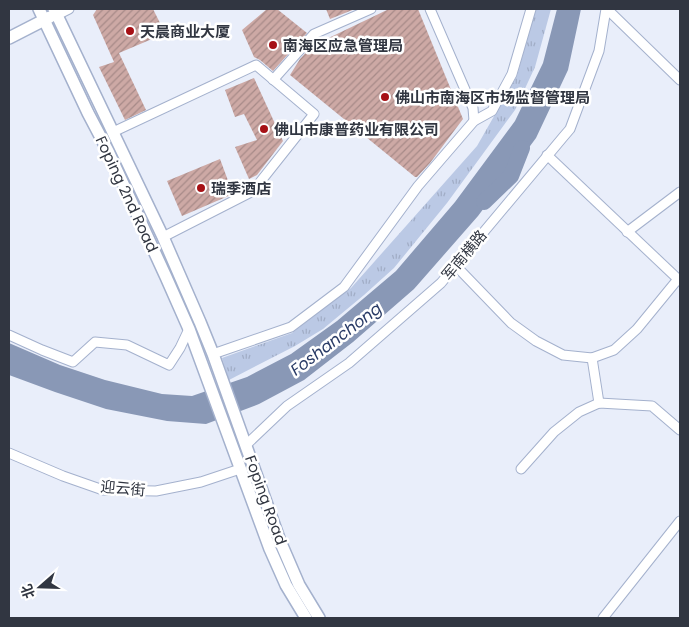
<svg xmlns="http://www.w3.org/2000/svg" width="689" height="627" font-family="Poppins,'Noto Sans SC',sans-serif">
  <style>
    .park { fill: url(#park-tufts) }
    .water { fill: #8998b6 }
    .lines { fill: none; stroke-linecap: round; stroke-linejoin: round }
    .river { stroke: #8998b6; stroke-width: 16 }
    .building { fill: url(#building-hatch) }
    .minor-casing { stroke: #a4b1cd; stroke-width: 11 }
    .major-casing { stroke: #a4b1cd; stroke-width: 14 }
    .minor { stroke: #fff; stroke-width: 9 }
    .major { stroke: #fff; stroke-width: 11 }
    .poi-dot { fill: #a61015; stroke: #fff; stroke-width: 2 }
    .labels { text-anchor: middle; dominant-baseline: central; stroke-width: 5; stroke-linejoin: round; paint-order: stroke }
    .poi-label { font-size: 15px; font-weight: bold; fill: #313641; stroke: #fff; text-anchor: start }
    .street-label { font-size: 15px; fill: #313641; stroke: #fff }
    .water-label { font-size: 16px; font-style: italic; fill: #293b66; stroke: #fff }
  </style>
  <defs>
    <pattern id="park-tufts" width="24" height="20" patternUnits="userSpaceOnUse" patternTransform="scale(1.25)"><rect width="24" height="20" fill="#bbc9e5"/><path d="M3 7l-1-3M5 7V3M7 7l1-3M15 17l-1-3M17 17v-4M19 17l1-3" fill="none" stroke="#a1adc6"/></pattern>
    <pattern id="building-hatch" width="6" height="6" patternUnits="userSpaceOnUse" patternTransform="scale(1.25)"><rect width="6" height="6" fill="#cda9a5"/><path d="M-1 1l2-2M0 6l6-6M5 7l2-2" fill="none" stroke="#a78a88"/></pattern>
  </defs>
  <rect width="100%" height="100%" fill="#e9eefa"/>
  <!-- park -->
  <polygon class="park" points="535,9 551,9 535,67 515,110 447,203 394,268 364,295 323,329 295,346 229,380 222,358 292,333 351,288 477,146 517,76"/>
  <!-- water -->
  <polygon class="water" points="557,9 581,9 568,70 536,138 478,216 414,289 353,342 304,380 259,404 206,424 167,421 106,409 55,392 9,375 9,343 60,365 105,380 162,394 192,396 247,377 291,354 337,321 396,271 455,202 515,121 543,63"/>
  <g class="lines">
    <!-- river -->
    <polyline class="river" points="484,202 511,176 522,148"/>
  </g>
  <!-- building -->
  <g class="building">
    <polygon points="97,9 153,9 161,25 159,36 119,53 146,110 125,120 99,67 114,62 93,15"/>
    <polygon points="267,9 277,9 307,33 273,71 260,60 254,57 242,30"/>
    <polygon points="326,9 355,9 330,19"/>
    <polygon points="389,9 418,9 463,119 430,163 417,177 415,177 290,75 300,59 312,46"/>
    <polygon points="254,78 283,141 257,175 249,179 235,147 257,140 244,114 235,117 225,90"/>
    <polygon points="220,159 233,194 182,216 167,181"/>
  </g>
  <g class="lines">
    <defs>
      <g id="minor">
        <polyline points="430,9 473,108 474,121"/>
        <polyline points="607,9 680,80"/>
        <polyline points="57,15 69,9"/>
        <polyline points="273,80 314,34 371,9"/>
        <polyline points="113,132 256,65 314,114 253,191 163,237"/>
        <polyline points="547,155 680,281"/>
        <polyline points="627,232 680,192"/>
        <polyline points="456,266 511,323 536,341 563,355 592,358 614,350 637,329 678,279"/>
        <polyline points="9,335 42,350 73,362 95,342 127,345 169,365 180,348 189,329"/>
        <polyline points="213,354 291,327 344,287 418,186 474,121 492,111 512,74 531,9"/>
        <polyline points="592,358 599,403"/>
        <polyline points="246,445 287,406 349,363 441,283 564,136 570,129 599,51 606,9"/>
        <polyline points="9,453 63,476 103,490 156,491 201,482 240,469"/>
        <polyline points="521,469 554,432 579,412 599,403 652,406 680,430"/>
        <polyline points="603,618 680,521"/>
      </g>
      <g id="major">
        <polyline points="39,9 88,113 108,151 166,277 189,329 270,549 286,585 306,618"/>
        <polyline points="54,9 163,237 200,322 213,354 280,541 299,585 319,618"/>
        <polyline points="9,38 50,17"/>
      </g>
    </defs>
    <!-- minor casing -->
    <use href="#minor" class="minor-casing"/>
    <!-- major casing -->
    <use href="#major" class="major-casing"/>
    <!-- minor -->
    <use href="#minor" class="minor"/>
    <!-- major -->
    <use href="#major" class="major"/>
  </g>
  <!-- markers -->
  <g class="poi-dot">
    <circle cx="130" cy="31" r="5"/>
    <circle cx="273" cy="45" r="5"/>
    <circle cx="385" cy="97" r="5"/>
    <circle cx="264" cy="129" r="5"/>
    <circle cx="201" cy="188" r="5"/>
  </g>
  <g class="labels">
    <!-- poi labels -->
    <g class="poi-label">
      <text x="140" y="31">天晨商业大厦</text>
      <text x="283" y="45">南海区应急管理局</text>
      <text x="395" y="97">佛山市南海区市场监督管理局</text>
      <text x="274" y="129">佛山市康普药业有限公司</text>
      <text x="211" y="188">瑞季酒店</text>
    </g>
    <!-- street labels -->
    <g class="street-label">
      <text transform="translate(127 194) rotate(65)">Foping 2nd Road</text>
      <text transform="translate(464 255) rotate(-50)">军南横路</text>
      <text transform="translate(123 488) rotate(5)">迎云街</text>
      <text transform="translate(266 500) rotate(70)">Foping Road</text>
    </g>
    <!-- water labels -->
    <g class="water-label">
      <text transform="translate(336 339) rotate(-37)">Foshanchong</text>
    </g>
  </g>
  <!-- border -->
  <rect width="689" height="627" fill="none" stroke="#313641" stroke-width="20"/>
  <!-- north arrow -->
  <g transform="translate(40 587) rotate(250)" stroke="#ffffff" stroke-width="4" paint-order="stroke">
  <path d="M0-4L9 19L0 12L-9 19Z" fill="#313641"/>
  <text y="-8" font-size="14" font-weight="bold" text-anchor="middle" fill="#313641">北</text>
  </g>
</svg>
